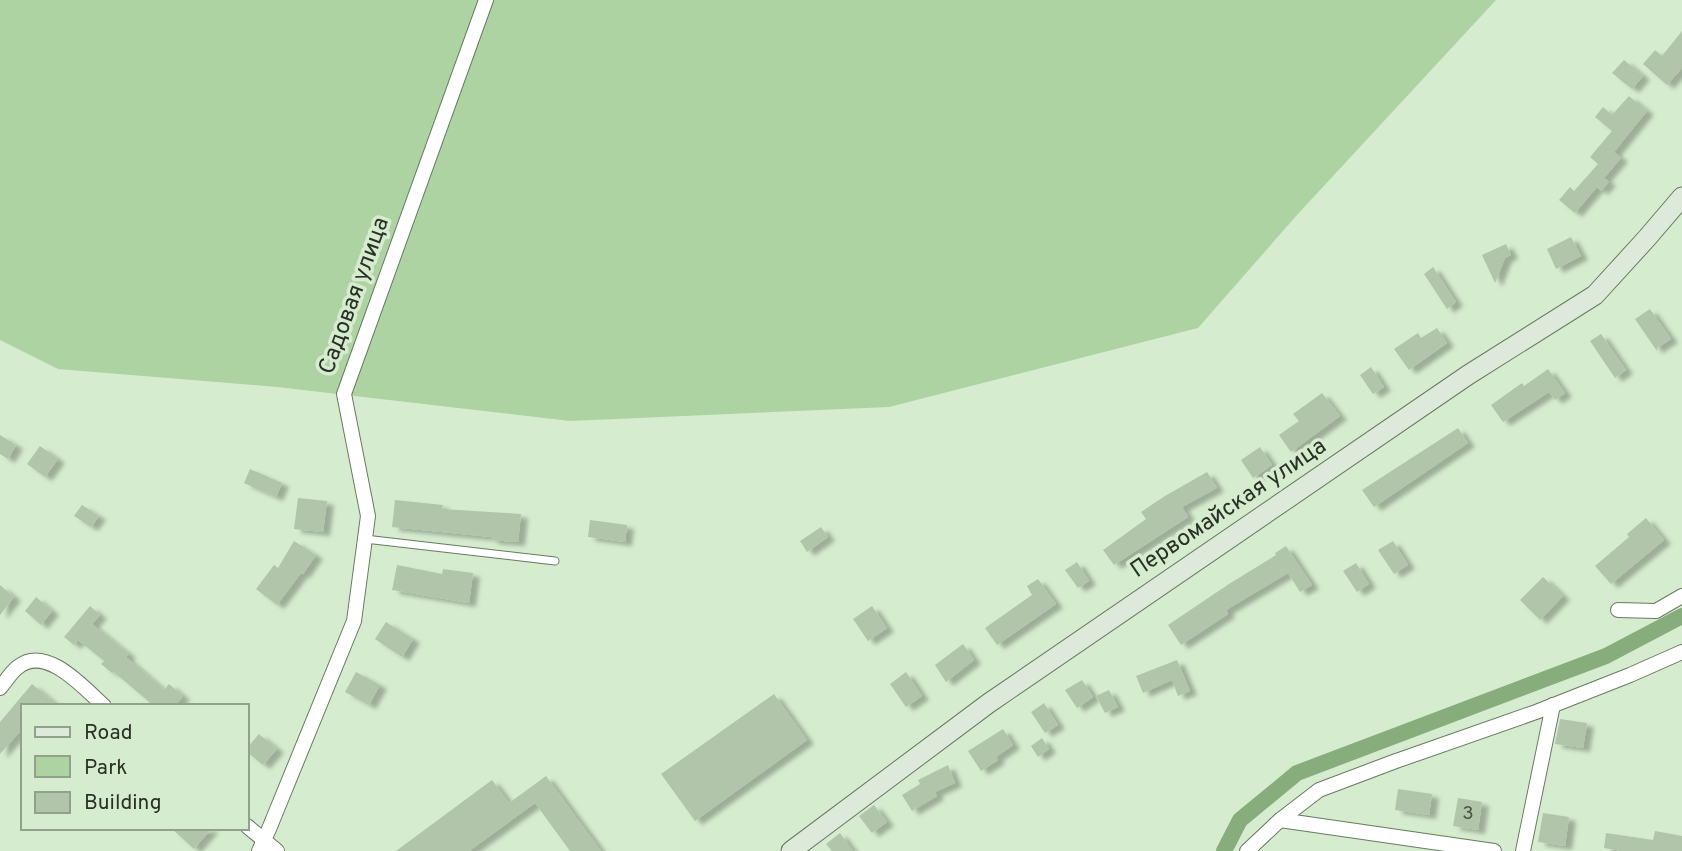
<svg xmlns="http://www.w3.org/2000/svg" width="1682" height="851" font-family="Overpass,sans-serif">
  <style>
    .green { fill: #aed3a3 }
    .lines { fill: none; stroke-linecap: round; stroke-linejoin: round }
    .canal { stroke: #87ad7c; stroke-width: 16 }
    .building { fill: #b0c5aa; filter: url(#shadow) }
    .lane-casing { stroke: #677a61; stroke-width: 9 }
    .street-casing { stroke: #677a61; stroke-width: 16 }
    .secondary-casing { stroke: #677a61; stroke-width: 21 }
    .lane { stroke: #fff; stroke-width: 7 }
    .street { stroke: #fff; stroke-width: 14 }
    .secondary { stroke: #ddead9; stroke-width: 19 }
    .labels { text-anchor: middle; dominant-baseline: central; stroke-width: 7; stroke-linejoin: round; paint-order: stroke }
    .number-label { font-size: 19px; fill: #4b5647 }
    .street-label { font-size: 23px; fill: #293126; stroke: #d6eccf }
  </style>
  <defs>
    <filter id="shadow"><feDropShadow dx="7" dy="4" stdDeviation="2" flood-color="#0004"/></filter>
  </defs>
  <rect width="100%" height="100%" fill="#d6eccf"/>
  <!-- green -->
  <polygon class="green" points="0,0 1496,0 1297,215 1198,328 889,407 570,421 277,387 58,369 0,340"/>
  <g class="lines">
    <!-- canal -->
    <polyline class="canal" points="1224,851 1240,820 1297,773 1606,656 1682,616"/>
  </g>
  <!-- building -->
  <g class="building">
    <polygon points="1682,31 1682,68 1667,85 1643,64 1655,50 1662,56"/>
    <polygon points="1624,60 1643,76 1632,89 1612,73"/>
    <polygon points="1629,96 1647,111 1614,152 1621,158 1604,178 1609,182 1601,191 1597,187 1575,213 1559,200 1570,187 1574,191 1598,164 1590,157 1612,131 1595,117 1603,107 1612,115"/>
    <polygon points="1571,237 1581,256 1556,269 1547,249"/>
    <polygon points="1506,244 1511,255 1505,258 1495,283 1482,255"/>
    <polygon points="1433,267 1456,302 1447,309 1424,274"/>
    <polygon points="1650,309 1671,339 1657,348 1657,351 1635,319"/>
    <polygon points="1437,328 1447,343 1409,370 1394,349 1418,333 1421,338"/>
    <polygon points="1601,334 1626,370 1615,378 1590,341"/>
    <polygon points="1371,367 1384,387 1373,394 1360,375"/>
    <polygon points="1548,369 1565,393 1555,400 1549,392 1503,422 1491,405 1522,383 1524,386"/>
    <polygon points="1322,393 1340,416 1291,452 1279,435 1299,421 1293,414"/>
    <polygon points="1458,428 1468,443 1374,507 1362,490"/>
    <polygon points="0,435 16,445 8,459 0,454"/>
    <polygon points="40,446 58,459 45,477 27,464"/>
    <polygon points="1260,447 1272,465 1253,478 1241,460"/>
    <polygon points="250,469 282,483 276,497 244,483"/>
    <polygon points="1207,472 1217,488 1182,507 1188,517 1114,565 1103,550 1146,519 1141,512 1165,496"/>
    <polygon points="298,498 327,501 323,532 294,529"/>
    <polygon points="395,500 443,505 442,509 521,514 518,542 491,540 491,537 392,527"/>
    <polygon points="82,505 99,516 91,527 74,516"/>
    <polygon points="1646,518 1664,540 1611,584 1595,566 1629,537 1627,534"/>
    <polygon points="590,520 627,525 625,542 588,537"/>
    <polygon points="821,527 828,537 807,552 800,541"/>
    <polygon points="294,541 316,555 303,574 301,573 277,605 256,589 274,565 278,568"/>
    <polygon points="1393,541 1408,565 1394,574 1378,550"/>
    <polygon points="1286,546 1312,585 1300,592 1288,573 1226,610 1228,614 1181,645 1168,625 1229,584 1276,555 1275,553"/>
    <polygon points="1077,562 1089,581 1078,588 1065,570"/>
    <polygon points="1356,563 1369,584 1357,592 1343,571"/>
    <polygon points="397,565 442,574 443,569 473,573 469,603 392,590"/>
    <polygon points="1543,577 1563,596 1540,620 1520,600"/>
    <polygon points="1038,579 1056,604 997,645 985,628 1032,595 1027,586"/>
    <polygon points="0,585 14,597 0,615"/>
    <polygon points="36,597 52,611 41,625 25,611"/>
    <polygon points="90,606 100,615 92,624 129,654 126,657 164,690 169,684 183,696 175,706 154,706 114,672 112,673 101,664 104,661 78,640 74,645 64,637"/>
    <polygon points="872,606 887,628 868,641 853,619"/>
    <polygon points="386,622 413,639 402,657 375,639"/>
    <polygon points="963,644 974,660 946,682 935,665"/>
    <polygon points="1177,660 1190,691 1178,696 1172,680 1143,693 1136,676"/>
    <polygon points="356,672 380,685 369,705 345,692"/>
    <polygon points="906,672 922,696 906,707 890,684"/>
    <polygon points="1082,680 1093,697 1077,708 1065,690"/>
    <polygon points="32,684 58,706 23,706 23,728 0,754 0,722"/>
    <polygon points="1109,690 1118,707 1105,713 1096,696"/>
    <polygon points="774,694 807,740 695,821 661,774"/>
    <polygon points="1044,703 1058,725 1045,733 1031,712"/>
    <polygon points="1560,719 1587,723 1583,748 1555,744"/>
    <polygon points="1003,729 1013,745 996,757 998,760 981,771 968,751"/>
    <polygon points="259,734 277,749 263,765 247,752 247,748"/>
    <polygon points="1042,738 1049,749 1038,757 1031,746"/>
    <polygon points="948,765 955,783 935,792 937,796 912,811 902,795 920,784 918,780"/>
    <polygon points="546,776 601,851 570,851 535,803 469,851 396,851 492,780 509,803"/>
    <polygon points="1398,789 1432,794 1429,815 1395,810"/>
    <polygon points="1458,798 1482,802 1478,830 1453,826"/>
    <polygon points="874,805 887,822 872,833 859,816"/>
    <polygon points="1543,813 1569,817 1565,846 1538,842"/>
    <polygon points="171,828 212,828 194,849"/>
    <polygon points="1655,831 1682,836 1682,851 1623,851 1604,848 1606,833 1653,840"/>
    <polygon points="840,833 853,851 832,851 826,844"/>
  </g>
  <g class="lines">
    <defs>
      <polyline id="lane" points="365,539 555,561"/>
      <g id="street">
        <polyline points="1618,610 1656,611 1682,596"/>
        <path d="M0,688C6,681 11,672 18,667C46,644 84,688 104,706"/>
        <polyline points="1280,820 1494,851"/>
        <polyline points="247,826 277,851"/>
        <polyline points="259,851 269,829 354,621 368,516 344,394 486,0"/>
        <polyline points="1247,851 1280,820 1319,790 1396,761 1536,712 1630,675 1682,652"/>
        <polyline points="1523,851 1553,705"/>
      </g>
      <polyline id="secondary" points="791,851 989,703 1468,375 1595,295 1647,238 1682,197"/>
    </defs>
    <!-- lane casing -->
    <use href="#lane" class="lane-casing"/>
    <!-- street casing -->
    <use href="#street" class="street-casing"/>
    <!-- secondary casing -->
    <use href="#secondary" class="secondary-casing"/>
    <!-- lane -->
    <use href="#lane" class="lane"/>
    <!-- street -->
    <use href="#street" class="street"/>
    <!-- secondary -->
    <use href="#secondary" class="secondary"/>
  </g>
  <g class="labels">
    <!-- number labels -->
    <g class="number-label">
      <text x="1468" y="814">3</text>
    </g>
    <!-- street labels -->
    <g class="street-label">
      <text transform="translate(355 296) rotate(-70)">Садовая улица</text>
      <text transform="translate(1229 509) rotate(-34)">Первомайская улица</text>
    </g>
  </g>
  <!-- legend -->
  <rect x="21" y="704" width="228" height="126" fill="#d6eccf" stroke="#91a18b" stroke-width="2"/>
  <rect x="35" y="727" width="35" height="10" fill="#ddead9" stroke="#91a18b" stroke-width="2"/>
  <text x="84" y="739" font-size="21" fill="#293126">Road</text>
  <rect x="35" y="756" width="35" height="21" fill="#aed3a3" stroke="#91a18b" stroke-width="2"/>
  <text x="84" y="774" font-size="21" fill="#293126">Park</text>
  <rect x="35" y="792" width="35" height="21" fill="#b0c5aa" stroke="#91a18b" stroke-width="2"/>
  <text x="84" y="809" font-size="21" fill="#293126">Building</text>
</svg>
